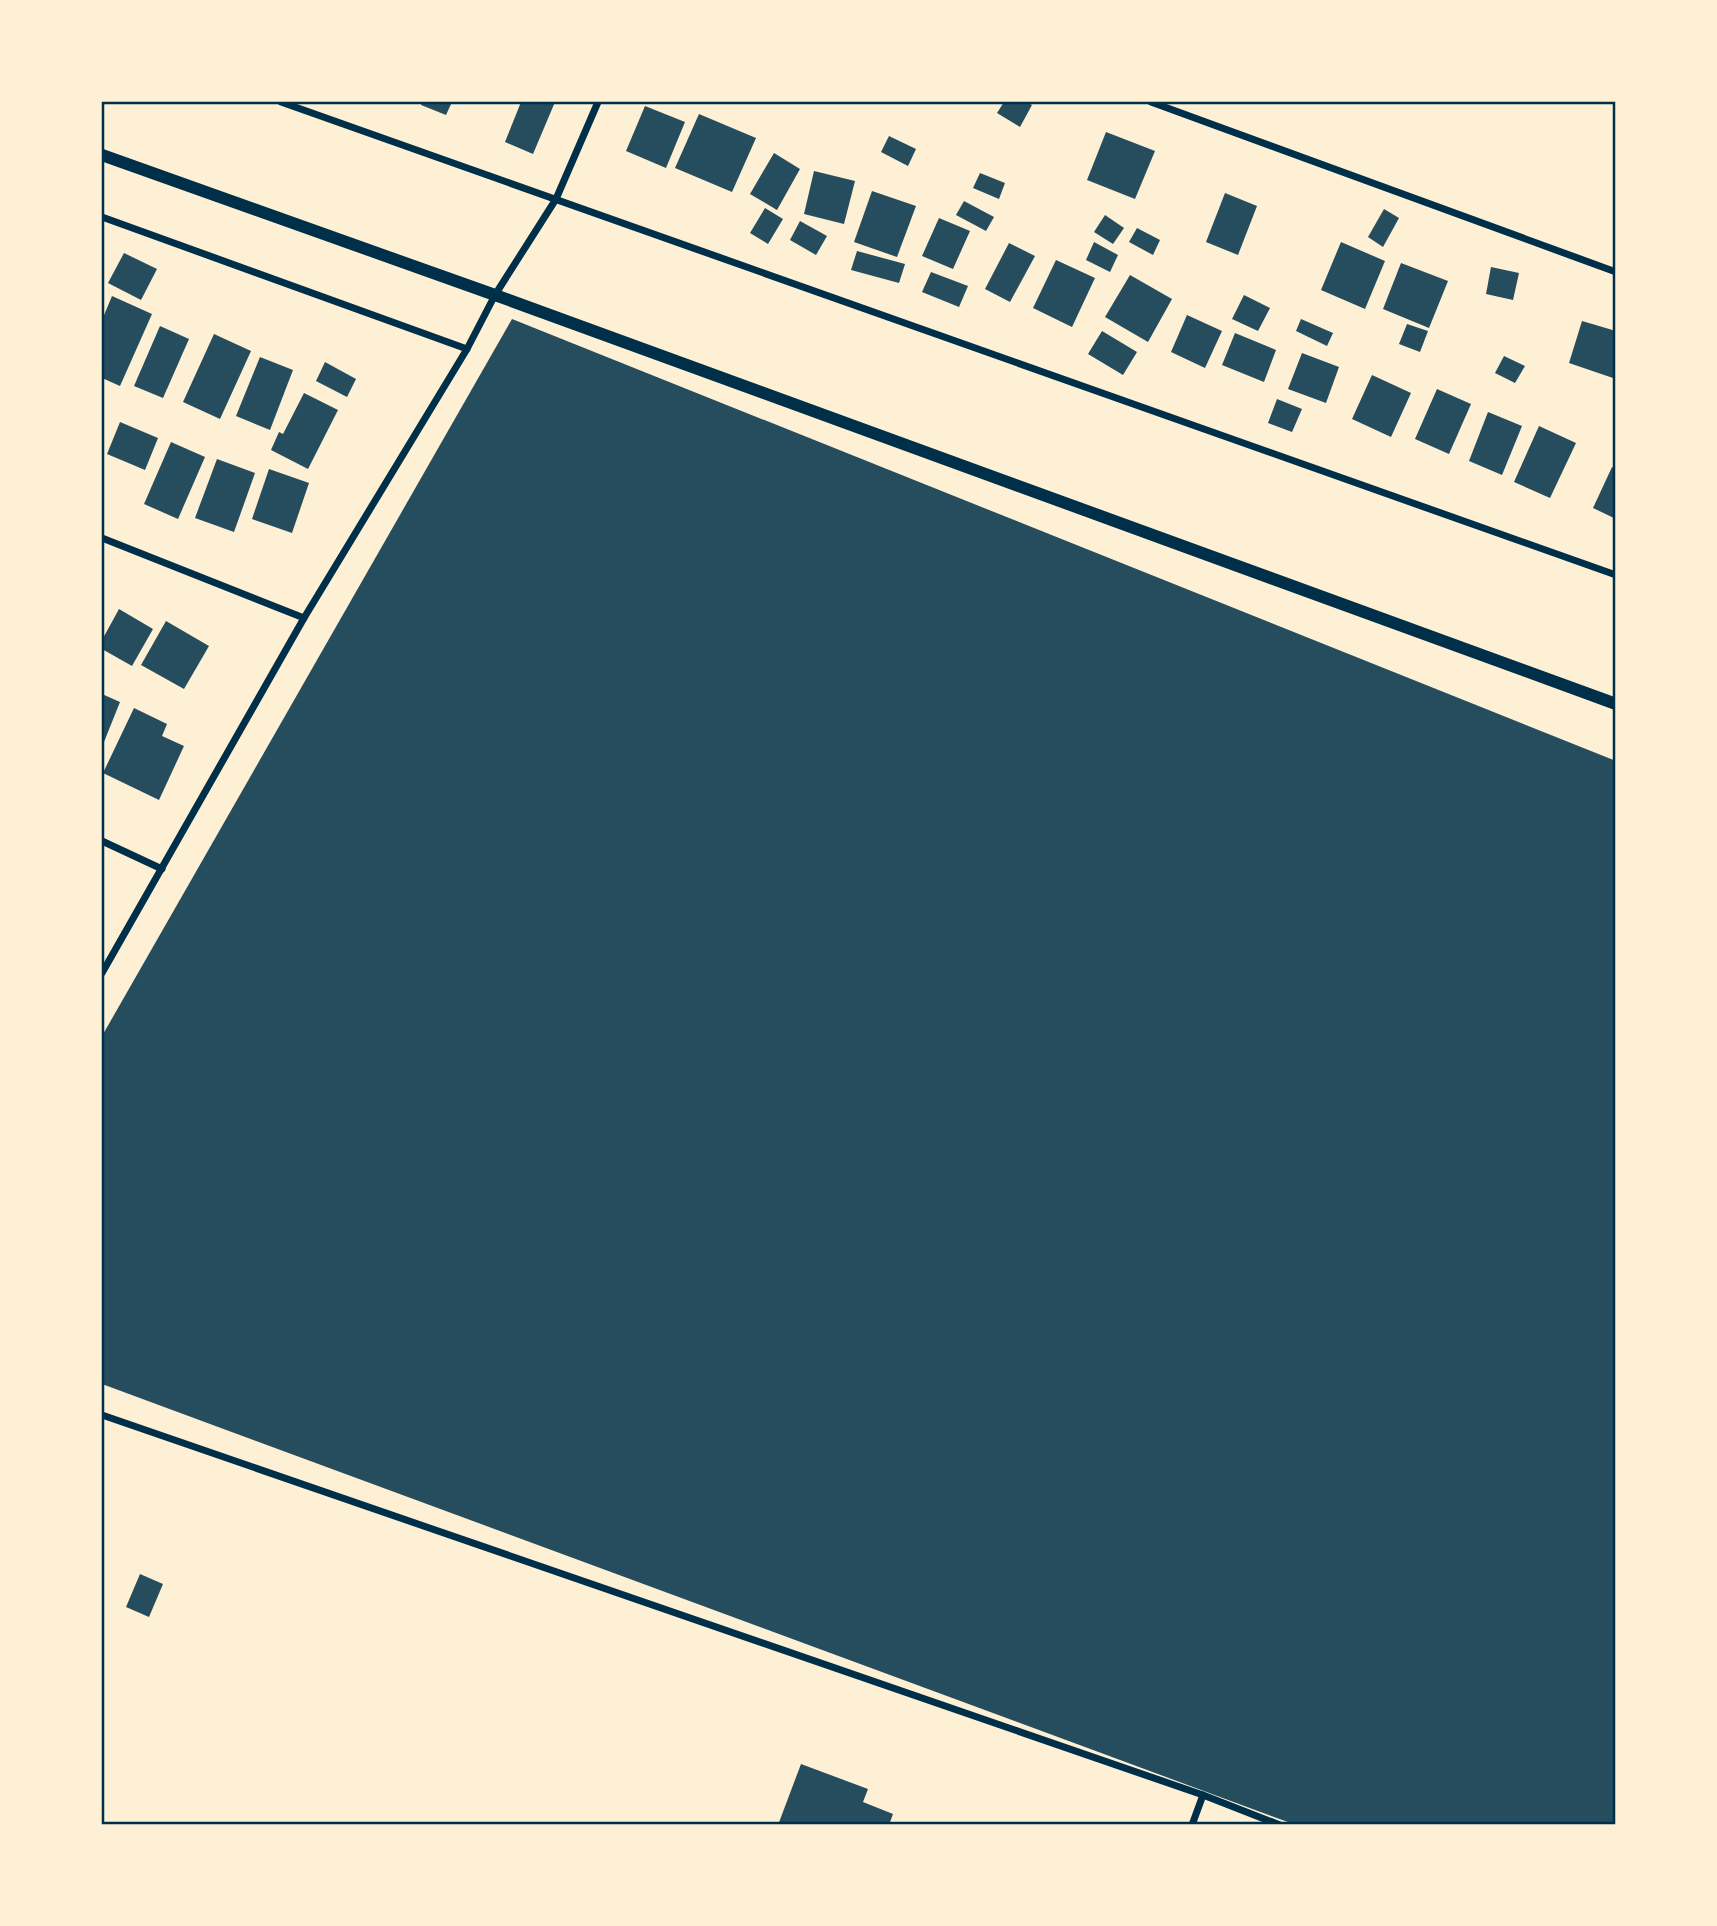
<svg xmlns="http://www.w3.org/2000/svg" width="1717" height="1926" font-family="Barlow,sans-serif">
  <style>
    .building { fill: #264d5e }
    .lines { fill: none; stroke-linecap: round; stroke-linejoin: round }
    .minor { stroke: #003049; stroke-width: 7 }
    .tertiary { stroke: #003049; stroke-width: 12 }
    .neatline { fill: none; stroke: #003049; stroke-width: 2.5 }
  </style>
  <rect width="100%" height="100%" fill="#fdf0d5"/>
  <!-- building -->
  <g class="building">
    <polygon points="422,102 452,102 446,115 421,105"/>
    <polygon points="521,102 555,102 533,154 505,142"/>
    <polygon points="1004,102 1026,102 1032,105 1020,127 997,113"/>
    <polygon points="645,106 685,122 666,168 626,151"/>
    <polygon points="699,114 756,138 732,192 675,168"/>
    <polygon points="1106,132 1155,151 1135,199 1087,180"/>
    <polygon points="889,136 916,149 908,166 881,152"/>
    <polygon points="774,153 800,169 777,210 750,194"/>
    <polygon points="814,171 855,181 844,224 804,214"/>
    <polygon points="980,173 1005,183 999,199 973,188"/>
    <polygon points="872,191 916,206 897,257 854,242"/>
    <polygon points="1225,193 1257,206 1238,255 1206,242"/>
    <polygon points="964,201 994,217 986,231 956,215"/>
    <polygon points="765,208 783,219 768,244 750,233"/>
    <polygon points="1384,209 1399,218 1383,247 1368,237"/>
    <polygon points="1105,215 1124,228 1113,244 1094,232"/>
    <polygon points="939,218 970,231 953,269 922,256"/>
    <polygon points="800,221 827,236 816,255 790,240"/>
    <polygon points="1137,228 1160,240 1153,255 1129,242"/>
    <polygon points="1094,242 1118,255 1110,272 1086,260"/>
    <polygon points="1341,242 1385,261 1365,309 1321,290"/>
    <polygon points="1009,243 1035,256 1010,302 985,289"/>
    <polygon points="857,251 905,264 899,283 851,270"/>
    <polygon points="124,253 157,269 141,300 108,283"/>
    <polygon points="1056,260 1095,278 1072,327 1033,308"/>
    <polygon points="1401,263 1448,281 1429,328 1383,309"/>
    <polygon points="1491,267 1519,273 1513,300 1486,294"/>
    <polygon points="931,272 968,286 959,307 922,292"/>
    <polygon points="1130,275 1172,299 1148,342 1105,317"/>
    <polygon points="1244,295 1270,308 1258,331 1232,319"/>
    <polygon points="112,296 152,314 120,386 102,378 102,320"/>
    <polygon points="1187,315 1222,331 1205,368 1171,352"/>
    <polygon points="512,319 1616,761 1616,1825 1296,1825 102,1384 102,1036"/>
    <polygon points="1301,319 1333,333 1327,346 1296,331"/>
    <polygon points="1582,321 1616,331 1616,371 1613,378 1569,363"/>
    <polygon points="1407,324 1428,331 1420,352 1399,344"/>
    <polygon points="160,326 189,339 163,398 134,386"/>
    <polygon points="1102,331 1137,352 1123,375 1088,354"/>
    <polygon points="1235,333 1276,350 1264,382 1222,365"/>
    <polygon points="214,334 251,351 220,419 183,402"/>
    <polygon points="1302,353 1339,367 1326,403 1288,389"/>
    <polygon points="1504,356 1525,366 1515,383 1495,373"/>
    <polygon points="260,357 293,370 270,430 236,416"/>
    <polygon points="325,362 356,379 347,397 316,381"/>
    <polygon points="1372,375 1411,393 1391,437 1352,419"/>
    <polygon points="1437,389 1471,404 1449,454 1415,439"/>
    <polygon points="304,393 338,410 308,469 271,450 279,432 283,434"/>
    <polygon points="1277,399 1302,409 1292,432 1268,423"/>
    <polygon points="1488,412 1522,426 1502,475 1469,461"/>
    <polygon points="120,422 158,438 145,470 107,454"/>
    <polygon points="1539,426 1576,443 1550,498 1514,482"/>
    <polygon points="171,442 205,457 178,519 144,504"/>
    <polygon points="217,459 255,473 234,532 195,518"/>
    <polygon points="1612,467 1616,469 1616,519 1593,508"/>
    <polygon points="269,469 309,483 292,533 252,519"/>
    <polygon points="119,609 153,629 132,666 102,649 102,640"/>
    <polygon points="166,621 209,646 184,689 141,665"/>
    <polygon points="102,694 120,702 102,747"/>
    <polygon points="134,708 167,724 162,736 184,746 159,800 103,773"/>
    <polygon points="140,1574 163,1584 149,1617 126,1607"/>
    <polygon points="801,1764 868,1789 863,1802 893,1814 889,1825 778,1825"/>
  </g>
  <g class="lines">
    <!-- minor -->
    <g class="minor">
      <polyline points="281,102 1616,575"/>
      <polyline points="1151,102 1616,272"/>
      <polyline points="102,217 467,349"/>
      <polyline points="102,538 304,618"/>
      <polyline points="102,841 162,869"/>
      <polyline points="102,973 304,618 467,349 495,295 556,199 598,102"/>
      <polyline points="102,1415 1203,1795 1280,1825"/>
      <polyline points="1192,1825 1203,1795"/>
    </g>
    <!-- tertiary -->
    <polyline class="tertiary" points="102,155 495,295 1616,704"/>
  </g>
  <!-- border -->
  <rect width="1717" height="1926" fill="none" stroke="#fdf0d5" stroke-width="206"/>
  <rect x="103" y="103" width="1511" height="1720" class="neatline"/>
</svg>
